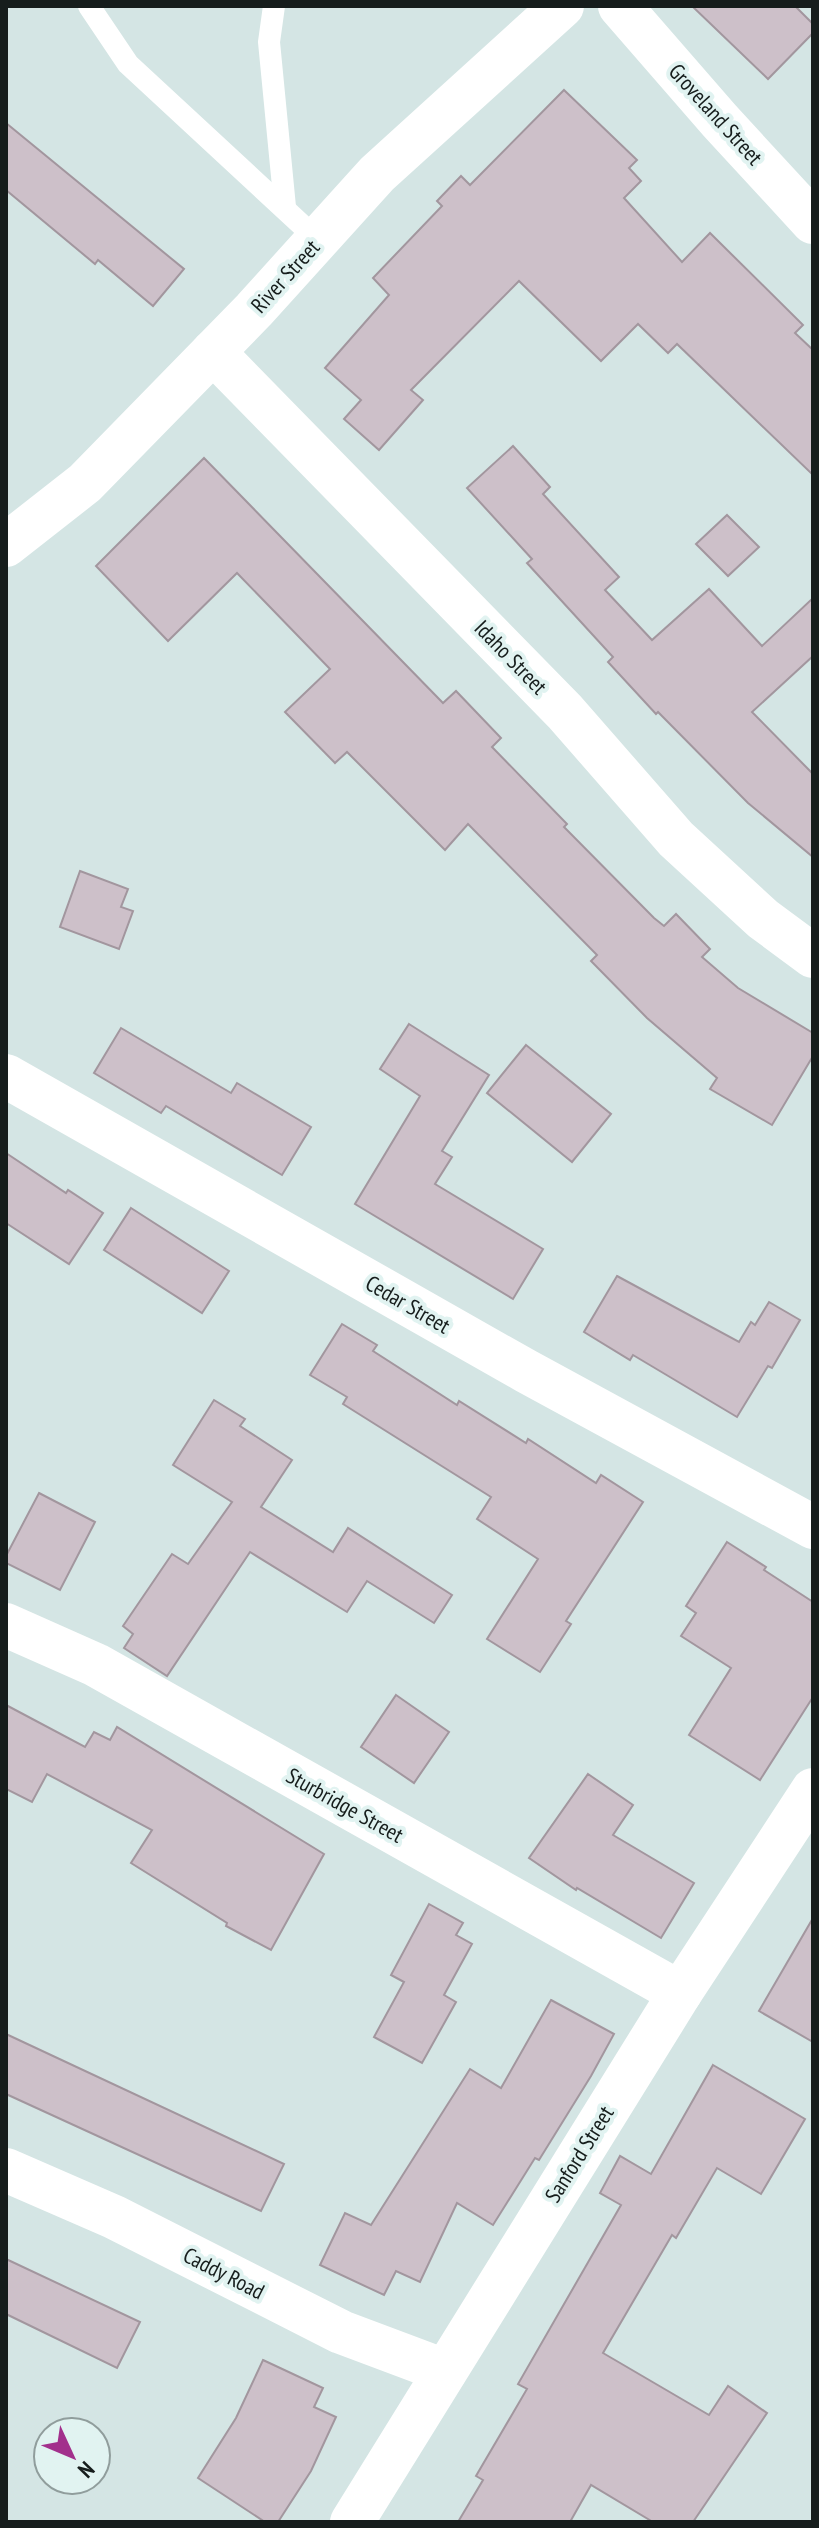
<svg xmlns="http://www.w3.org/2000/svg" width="819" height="2528" font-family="'PT Sans Narrow',sans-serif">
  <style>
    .building { fill: #cdc0c9; stroke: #a2969e; stroke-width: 2 }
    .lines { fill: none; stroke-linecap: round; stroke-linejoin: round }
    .lane { stroke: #fff; stroke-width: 22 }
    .street { stroke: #fff; stroke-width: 44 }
    .secondary { stroke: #fff; stroke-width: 44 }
    .labels { text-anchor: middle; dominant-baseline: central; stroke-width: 8; stroke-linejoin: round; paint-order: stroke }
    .street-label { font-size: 22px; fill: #161d1c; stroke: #e1f3f1 }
  </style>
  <rect width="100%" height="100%" fill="#d4e5e4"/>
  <!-- building -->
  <g class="building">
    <polygon points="692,6 795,6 813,24 813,33 768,79"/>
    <polygon points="564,90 637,160 629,168 641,181 624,198 682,262 710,233 803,325 795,333 813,350 813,475 677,344 668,353 638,324 601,361 519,281 411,390 423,400 379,450 344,419 361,400 325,368 389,295 373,278 442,206 437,201 461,176 470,185"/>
    <polygon points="6,123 184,269 153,306 98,260 95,264 6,190"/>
    <polygon points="513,446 550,487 543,494 619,577 605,590 652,640 709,589 762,646 813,598 813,656 752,712 813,774 813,857 748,803 658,712 656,714 608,662 613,657 527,563 532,559 467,488"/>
    <polygon points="204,458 443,703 456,691 501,738 492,747 567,824 564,827 654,918 664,926 676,914 710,949 702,957 738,988 813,1033 813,1056 772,1125 710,1089 717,1078 647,1018 591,961 597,955 468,824 445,850 347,752 335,763 285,712 330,669 237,573 168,641 96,566"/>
    <polygon points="727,515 759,547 728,576 696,544"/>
    <polygon points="80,871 128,889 121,907 133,911 119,949 60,927"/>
    <polygon points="409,1024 489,1075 442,1151 452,1157 435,1184 543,1249 513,1299 355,1204 420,1096 380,1069"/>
    <polygon points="121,1028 231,1093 237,1083 311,1127 282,1175 166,1106 161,1113 94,1073"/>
    <polygon points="526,1045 611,1114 572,1162 487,1093"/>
    <polygon points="6,1153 66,1193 68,1190 103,1213 69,1264 6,1223"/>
    <polygon points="131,1208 229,1271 202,1313 104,1250"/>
    <polygon points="617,1276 739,1342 751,1322 755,1325 769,1302 800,1320 772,1368 768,1366 737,1417 633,1355 630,1360 584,1332"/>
    <polygon points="342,1324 377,1345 373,1351 457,1405 459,1401 526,1443 528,1439 596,1483 601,1475 643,1502 566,1621 571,1624 540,1672 487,1639 538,1559 477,1519 491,1497 343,1404 347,1397 310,1375"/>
    <polygon points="214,1400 245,1419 240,1426 292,1460 261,1507 333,1552 348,1528 452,1595 434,1623 367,1581 347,1612 250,1552 167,1676 124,1648 133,1634 123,1626 172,1554 188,1564 232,1502 173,1465"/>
    <polygon points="39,1493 95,1522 60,1590 6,1563 6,1556"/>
    <polygon points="727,1542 766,1567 764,1570 813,1602 813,1697 760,1780 689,1735 731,1668 681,1636 696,1613 686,1606"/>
    <polygon points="396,1695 449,1732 414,1783 361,1747"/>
    <polygon points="6,1705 85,1747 94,1732 110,1740 117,1727 324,1854 271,1950 226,1926 227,1923 131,1863 152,1830 47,1774 32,1802 6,1789"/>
    <polygon points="588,1774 633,1805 613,1835 694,1883 661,1938 577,1888 576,1890 529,1858"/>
    <polygon points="429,1904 463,1923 456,1935 472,1944 444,1995 456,2002 422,2063 374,2037 404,1982 391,1975"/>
    <polygon points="813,1918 813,2042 759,2011"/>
    <polygon points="551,2000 614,2034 591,2076 539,2160 535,2158 493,2225 457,2203 420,2282 396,2271 384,2295 320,2265 345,2213 371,2225 470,2069 501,2088"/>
    <polygon points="6,2034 284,2164 261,2211 6,2094"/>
    <polygon points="713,2065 805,2119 761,2194 717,2168 676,2238 672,2235 603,2353 709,2415 728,2386 767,2413 693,2522 653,2522 591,2485 570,2522 458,2522 483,2480 476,2476 527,2389 518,2384 621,2205 600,2193 620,2156 651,2174"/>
    <polygon points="6,2259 140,2322 117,2368 6,2314"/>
    <polygon points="263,2360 323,2388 314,2407 336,2417 311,2471 278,2522 265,2522 198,2478 236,2418"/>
  </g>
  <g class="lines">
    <!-- lane -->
    <g class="lane">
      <polyline points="89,6 128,64 318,240"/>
      <polyline points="274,6 269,42 285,207"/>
    </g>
    <!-- street -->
    <g class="street">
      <polyline points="213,352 565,712 676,839 763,919 813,956"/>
      <polyline points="6,1076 526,1371 813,1527"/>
      <polyline points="6,1625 96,1665 680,1993"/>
      <polyline points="6,2170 114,2217 341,2332 445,2371"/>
      <polyline points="352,2522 680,1993 813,1790"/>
    </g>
    <!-- secondary -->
    <g class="secondary">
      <polyline points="620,6 720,121 813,222"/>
      <polyline points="6,545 85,483 254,310 377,174 562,6"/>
    </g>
  </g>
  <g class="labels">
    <!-- street labels -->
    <g class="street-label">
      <text transform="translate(716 114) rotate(48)">Groveland Street</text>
      <text transform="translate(285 276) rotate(-48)">River Street</text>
      <text transform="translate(511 657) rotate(46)">Idaho Street</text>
      <text transform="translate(408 1304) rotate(30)">Cedar Street</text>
      <text transform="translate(345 1805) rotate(29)">Sturbridge Street</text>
      <text transform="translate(579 2154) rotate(-58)">Sanford Street</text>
      <text transform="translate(224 2273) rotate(27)">Caddy Road</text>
    </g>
  </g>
  <!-- border -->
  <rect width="819" height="2528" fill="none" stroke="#161d1c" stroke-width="16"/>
  <!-- north arrow -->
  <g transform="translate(72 2456) rotate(134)"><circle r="38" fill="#e1f3f1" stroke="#909d9c" stroke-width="2"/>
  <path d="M0-6L14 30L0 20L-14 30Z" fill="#a2308c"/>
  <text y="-12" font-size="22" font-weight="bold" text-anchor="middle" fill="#161d1c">N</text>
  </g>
</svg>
